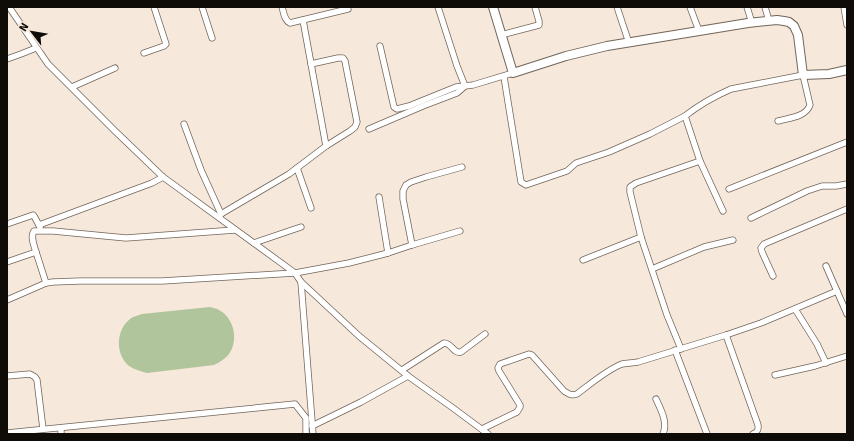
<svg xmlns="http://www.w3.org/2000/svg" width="854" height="441" font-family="Signika,sans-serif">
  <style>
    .green { fill: #b0c59b }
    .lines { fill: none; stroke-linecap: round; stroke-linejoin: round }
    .street-casing { stroke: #716559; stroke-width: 7 }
    .secondary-casing { stroke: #716559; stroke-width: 10 }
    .street { stroke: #fff; stroke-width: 5.5 }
    .secondary { stroke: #fff; stroke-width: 8 }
  </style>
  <rect width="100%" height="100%" fill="#f6e8db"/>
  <!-- green -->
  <path class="green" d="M210,307C212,308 216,308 219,310C234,318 239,340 229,354C225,359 220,362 214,365L147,373C141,371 135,370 129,366C114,353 116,327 133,317C136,316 139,315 142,314Z"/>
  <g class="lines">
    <defs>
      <g id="street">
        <polyline points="9,7 48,64 115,131 163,177 295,273 301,282 313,434"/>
        <polyline points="202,7 212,38"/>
        <path d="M282,7C284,13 284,20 290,23L348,9"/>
        <polyline points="617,7 629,43"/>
        <polyline points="690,7 699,31"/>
        <polyline points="747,7 752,23"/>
        <polyline points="765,7 769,21"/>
        <polyline points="844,7 847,25"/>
        <polyline points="303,20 326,146"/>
        <polyline points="501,35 539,25 539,21 535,7"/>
        <polyline points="380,46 394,107 397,109 409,106 456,87 473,85 513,73"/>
        <polyline points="144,53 164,46 166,44 154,7"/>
        <polyline points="7,59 21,54 36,48"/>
        <polyline points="504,77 521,182 526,185 567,171 576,163 609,152 650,134 685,116"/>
        <polyline points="72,87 115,68"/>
        <polyline points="184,124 201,170 221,214"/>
        <polyline points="369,129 423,106 457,93 465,86 457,66 438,7"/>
        <polyline points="297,168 311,208"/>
        <polyline points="729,189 847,142"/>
        <polyline points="379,197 388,253"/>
        <path d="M723,211L700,161L685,116C699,105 715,96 731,89L803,75L810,105C806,117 789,118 778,121"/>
        <polyline points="219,217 221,214 289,174 326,146 350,131 355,127 357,122 345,61 343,58 338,58 311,64"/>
        <polyline points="751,218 807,191 822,186 836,186 847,184"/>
        <polyline points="7,224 33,215 34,216 40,227"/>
        <polyline points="39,225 152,183 163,177"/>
        <polyline points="254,243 301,227"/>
        <polyline points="412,245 403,199 403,191 406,185 411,182 426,177 462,167"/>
        <path d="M36,252C34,245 30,237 34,231H53L126,238L235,230"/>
        <polyline points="583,260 641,237"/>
        <polyline points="7,262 36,252 46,283"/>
        <polyline points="826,266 847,314"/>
        <polyline points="652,269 704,247 733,240"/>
        <polyline points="773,276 762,252 761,248 764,244 847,209"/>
        <polyline points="301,282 359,336 408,376 453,408 488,434"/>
        <polyline points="7,300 46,283 53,282 80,281 162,281 295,273 349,263 388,253 412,245 460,231"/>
        <polyline points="795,309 817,344 826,363"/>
        <path d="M726,335L758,425C759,430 757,432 753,434"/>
        <polyline points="681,349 667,315 641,237 630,192 630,187 636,183 700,161"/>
        <polyline points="675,350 707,434"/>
        <path d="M402,370L444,343C452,343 453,354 461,352L485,334"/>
        <polyline points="775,375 815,366 847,356"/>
        <polyline points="7,376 30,374 35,377 37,380 43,429"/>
        <path d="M656,399C661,410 668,422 663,434"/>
        <polyline points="312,426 361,402 408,376"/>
        <polyline points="61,428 61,434"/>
        <path d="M482,429L517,412L520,407V405L499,371L498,368L500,364L529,354L532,355L564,391C569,394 571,396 577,394C589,385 608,369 622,364C627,363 633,363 638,362L726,335L761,323L837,291"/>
        <polyline points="7,433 295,404 306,418 306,434"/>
      </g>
      <polyline id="secondary" points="493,7 513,73 566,56 607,46 748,23 777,20 784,21 789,22 794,26 798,35 803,75 829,74 847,70"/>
    </defs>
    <!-- street casing -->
    <use href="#street" class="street-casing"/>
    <!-- secondary casing -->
    <use href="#secondary" class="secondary-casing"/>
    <!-- street -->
    <use href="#street" class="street"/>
    <!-- secondary -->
    <use href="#secondary" class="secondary"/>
  </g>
  <!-- border -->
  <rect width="854" height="441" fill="none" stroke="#0f0b07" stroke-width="16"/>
  <!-- north arrow -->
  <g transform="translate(32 32) rotate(301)" stroke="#f6e8db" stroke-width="3" paint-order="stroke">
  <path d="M0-3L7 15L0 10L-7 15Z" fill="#0f0b07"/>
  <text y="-6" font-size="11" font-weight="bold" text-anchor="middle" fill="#0f0b07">N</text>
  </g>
</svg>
